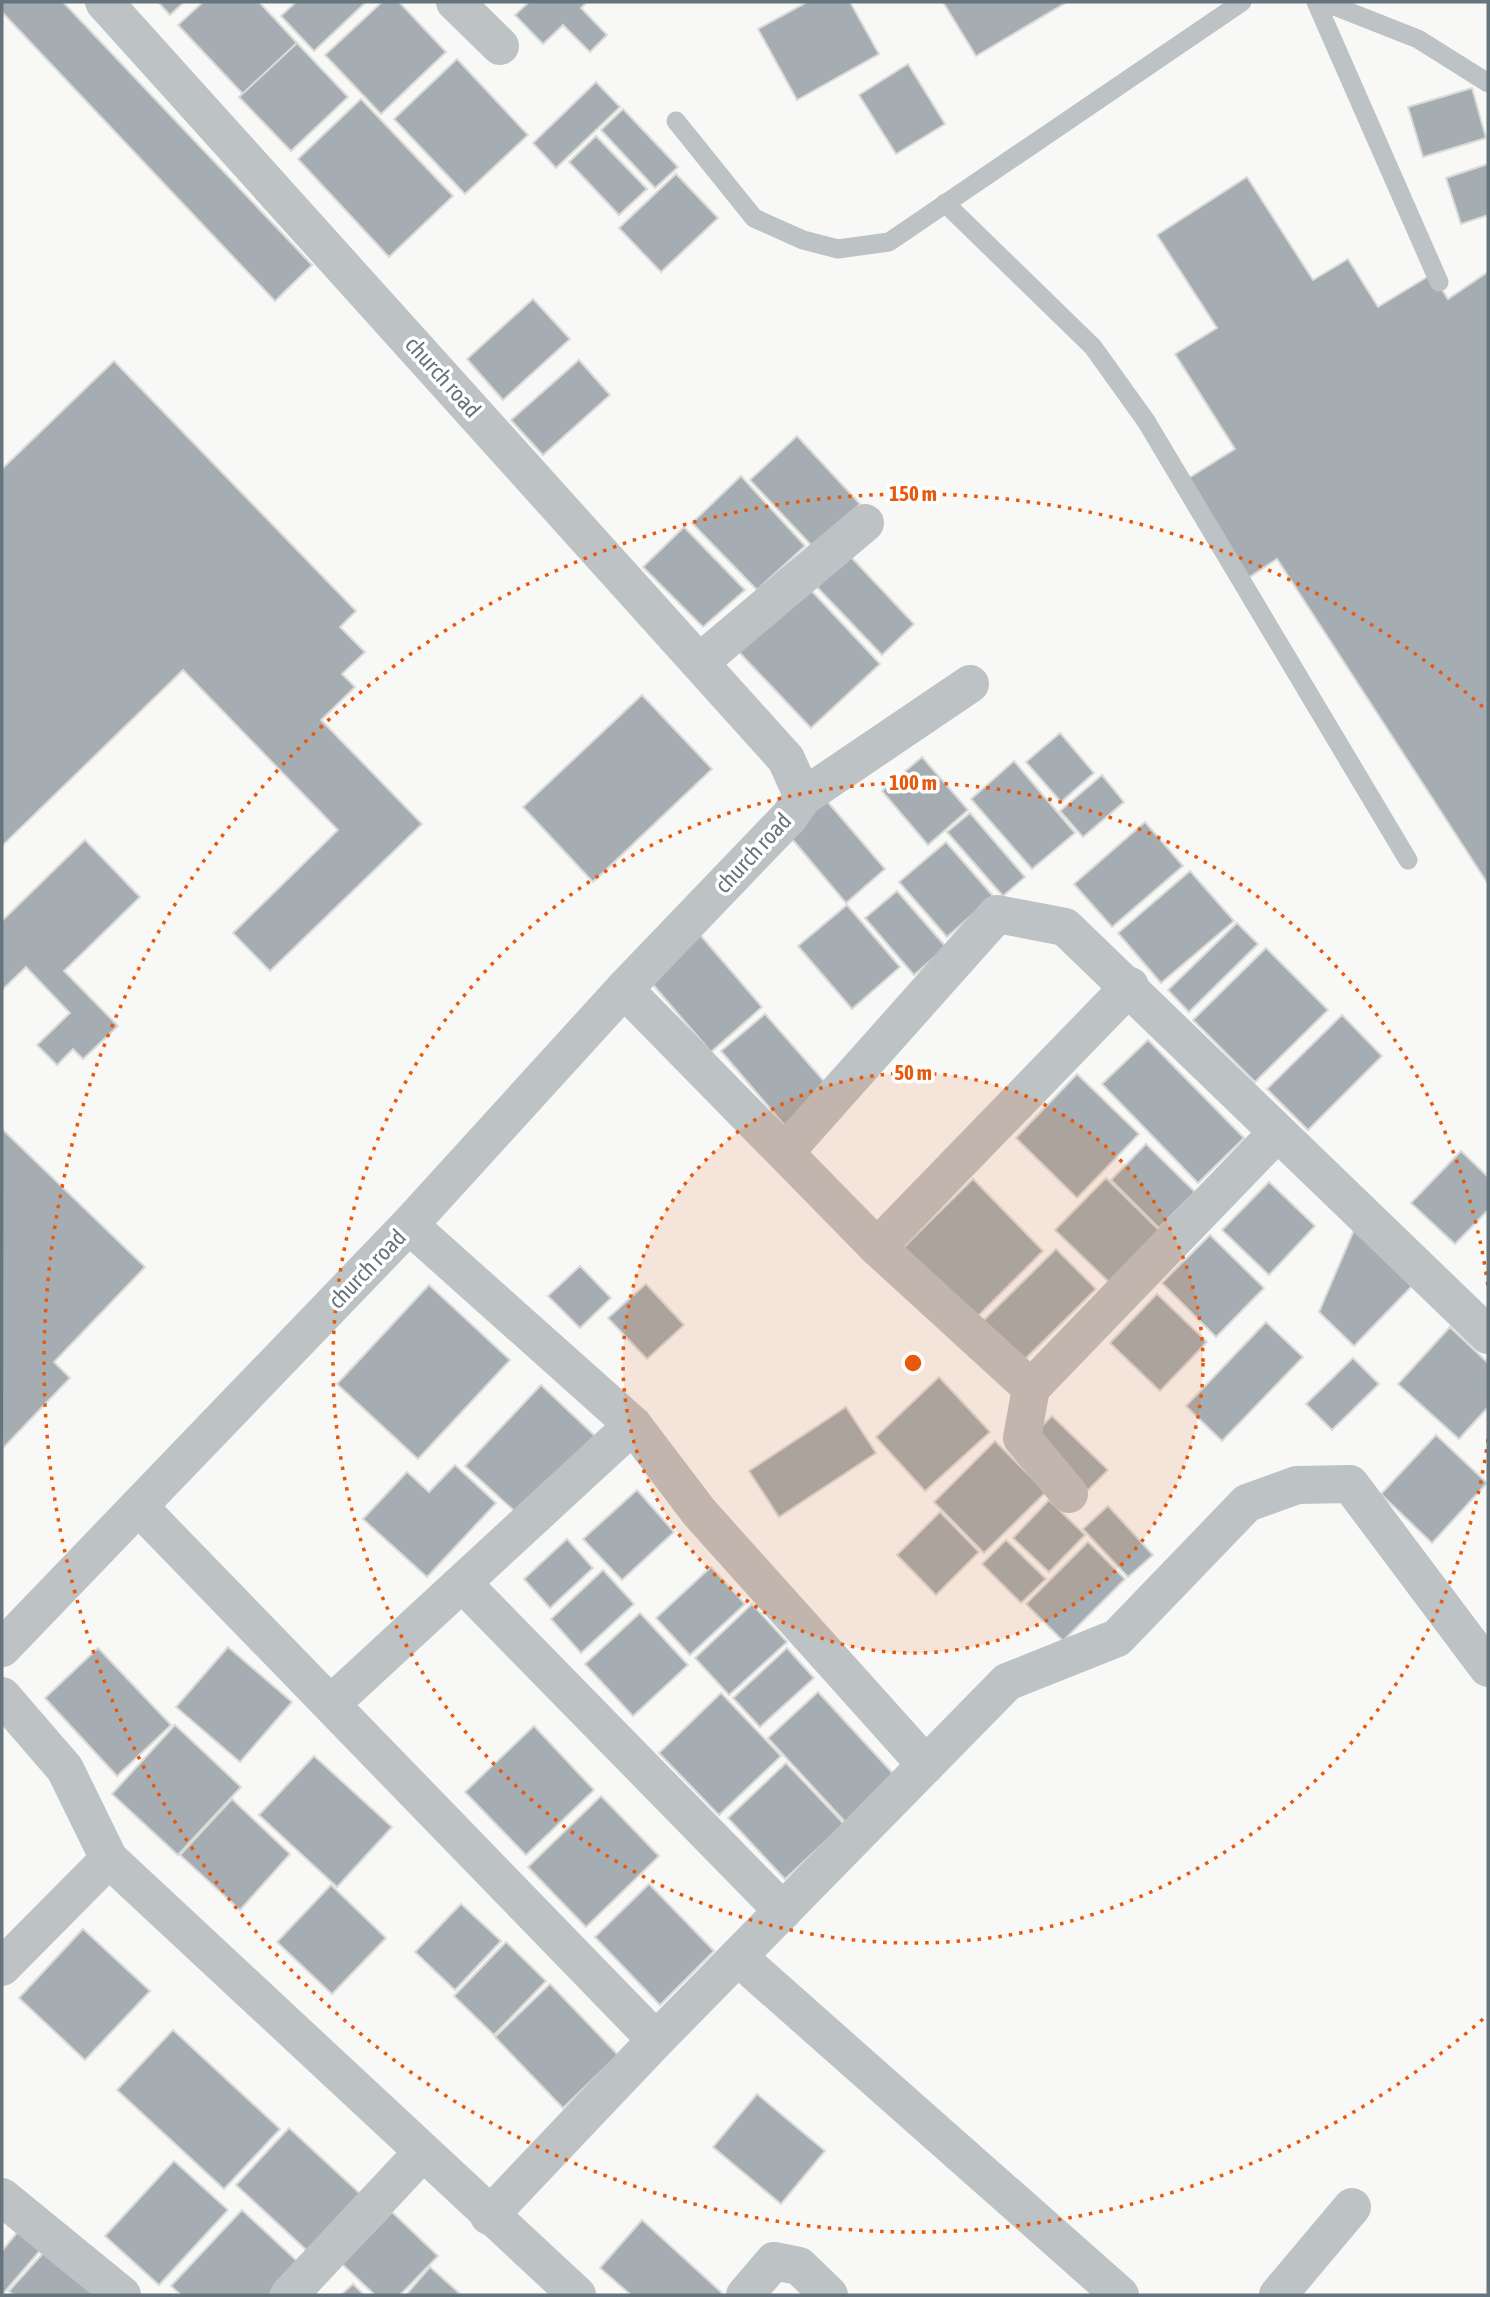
<svg xmlns="http://www.w3.org/2000/svg" width="1490" height="2297" font-family="'Asap Condensed',sans-serif">
  <style>
    .building { fill: #a5adb2; stroke: #dadad8; stroke-width: 2 }
    .lines { fill: none; stroke-linecap: round; stroke-linejoin: round }
    .lane { stroke: #bdc2c5; stroke-width: 19 }
    .street { stroke: #bdc2c5; stroke-width: 38 }
    .ring { fill: none; stroke: #e8590c; stroke-width: 3.5; stroke-dasharray: 3.5 7 }
    .labels { text-anchor: middle; dominant-baseline: central; stroke-width: 7; stroke-linejoin: round; paint-order: stroke }
    .street-label { font-size: 23px; fill: #66747e; stroke: #fff }
    .centre { fill: #e8590c; stroke: #fff; stroke-width: 3.5 }
    .ring-label { font-size: 21px; text-anchor: middle; font-weight: bold; fill: #e8590c; stroke: #fff; stroke-width: 7; stroke-linejoin: round; paint-order: stroke }
  </style>
  <rect width="100%" height="100%" fill="#f8f8f6"/>
  <!-- building -->
  <g class="building">
    <polygon points="2,2 63,2 312,265 275,301 2,12"/>
    <polygon points="158,2 184,2 170,15"/>
    <polygon points="203,2 259,2 297,43 243,94 178,25"/>
    <polygon points="296,2 366,2 314,51 281,16"/>
    <polygon points="382,2 399,2 446,52 381,114 325,55"/>
    <polygon points="529,2 587,2 581,8 607,35 590,52 563,25 543,44 515,15"/>
    <polygon points="807,2 850,2 879,54 797,100 758,29"/>
    <polygon points="943,2 1067,2 976,56"/>
    <polygon points="297,43 348,97 291,151 239,97"/>
    <polygon points="457,59 528,135 465,194 394,119"/>
    <polygon points="908,64 945,124 896,154 859,95"/>
    <polygon points="596,82 620,107 556,168 533,143"/>
    <polygon points="1472,88 1486,138 1423,157 1408,107"/>
    <polygon points="361,99 453,196 389,257 298,159"/>
    <polygon points="623,109 678,167 655,188 601,130"/>
    <polygon points="596,136 647,189 619,215 569,162"/>
    <polygon points="1488,164 1488,215 1461,224 1446,178"/>
    <polygon points="676,174 718,218 661,272 619,228"/>
    <polygon points="1247,177 1313,280 1348,259 1378,307 1432,274 1448,299 1488,272 1488,884 1277,559 1245,580 1184,481 1235,449 1175,354 1217,328 1157,235"/>
    <polygon points="533,299 570,339 503,400 467,359"/>
    <polygon points="579,360 610,395 543,455 511,420"/>
    <polygon points="114,361 356,611 340,627 365,652 342,674 355,687 321,720 422,824 270,971 233,933 338,830 183,670 2,846 2,469"/>
    <polygon points="797,436 860,504 813,547 750,480"/>
    <polygon points="741,476 805,546 757,590 692,523"/>
    <polygon points="684,527 745,590 703,627 643,567"/>
    <polygon points="850,556 914,624 882,655 817,587"/>
    <polygon points="807,586 880,664 811,728 738,651"/>
    <polygon points="642,695 712,769 593,882 523,807"/>
    <polygon points="1060,733 1094,773 1061,802 1026,762"/>
    <polygon points="922,757 968,810 928,845 882,791"/>
    <polygon points="1014,761 1075,833 1032,869 971,799"/>
    <polygon points="1102,775 1124,802 1083,837 1060,811"/>
    <polygon points="826,800 885,869 846,903 787,833"/>
    <polygon points="970,813 1025,877 1003,896 947,832"/>
    <polygon points="1145,822 1183,866 1112,927 1074,884"/>
    <polygon points="85,840 140,897 64,971 118,1026 83,1059 73,1049 57,1065 37,1045 70,1013 26,967 2,990 2,921"/>
    <polygon points="946,842 993,896 947,937 899,882"/>
    <polygon points="1190,871 1234,921 1161,983 1118,933"/>
    <polygon points="897,891 946,947 914,975 865,918"/>
    <polygon points="847,905 900,967 852,1009 798,946"/>
    <polygon points="1237,923 1258,944 1189,1012 1168,990"/>
    <polygon points="695,929 762,1007 711,1052 643,973"/>
    <polygon points="1266,948 1328,1010 1255,1082 1193,1020"/>
    <polygon points="765,1014 830,1088 785,1126 721,1051"/>
    <polygon points="1342,1015 1382,1056 1308,1130 1267,1089"/>
    <polygon points="1148,1040 1244,1138 1198,1183 1102,1084"/>
    <polygon points="1077,1074 1139,1134 1077,1198 1016,1138"/>
    <polygon points="2,1129 145,1267 54,1362 70,1378 3,1448"/>
    <polygon points="1146,1144 1195,1192 1159,1228 1111,1180"/>
    <polygon points="1461,1151 1488,1177 1488,1210 1455,1244 1411,1203"/>
    <polygon points="1106,1178 1159,1230 1109,1282 1055,1230"/>
    <polygon points="973,1179 1043,1251 971,1323 900,1251"/>
    <polygon points="1269,1182 1315,1226 1269,1275 1222,1230"/>
    <polygon points="1354,1230 1412,1286 1354,1346 1319,1312"/>
    <polygon points="1210,1235 1264,1288 1216,1337 1162,1283"/>
    <polygon points="1056,1249 1096,1289 1020,1364 980,1324"/>
    <polygon points="580,1266 611,1298 580,1328 548,1296"/>
    <polygon points="646,1284 684,1325 647,1359 608,1318"/>
    <polygon points="429,1285 510,1360 418,1459 337,1384"/>
    <polygon points="1157,1294 1207,1342 1160,1391 1110,1343"/>
    <polygon points="1266,1322 1303,1357 1222,1441 1186,1406"/>
    <polygon points="1450,1327 1488,1363 1488,1407 1459,1439 1398,1384"/>
    <polygon points="1353,1358 1379,1384 1332,1430 1306,1404"/>
    <polygon points="939,1377 990,1432 925,1491 876,1437"/>
    <polygon points="541,1385 596,1437 521,1517 465,1466"/>
    <polygon points="846,1407 876,1453 779,1517 749,1471"/>
    <polygon points="1052,1416 1108,1470 1088,1490 1032,1436"/>
    <polygon points="1436,1435 1487,1483 1432,1543 1381,1494"/>
    <polygon points="995,1441 1046,1492 984,1553 934,1502"/>
    <polygon points="455,1465 496,1503 427,1577 363,1519 407,1472 429,1492"/>
    <polygon points="637,1490 674,1532 622,1580 583,1539"/>
    <polygon points="1049,1500 1085,1535 1049,1572 1013,1538"/>
    <polygon points="1108,1506 1153,1555 1128,1577 1083,1529"/>
    <polygon points="940,1512 979,1552 936,1595 897,1555"/>
    <polygon points="567,1539 593,1568 550,1608 524,1579"/>
    <polygon points="1006,1540 1046,1579 1021,1603 982,1564"/>
    <polygon points="1088,1542 1125,1579 1063,1641 1026,1604"/>
    <polygon points="711,1567 745,1604 690,1655 656,1618"/>
    <polygon points="603,1570 634,1604 581,1653 551,1619"/>
    <polygon points="752,1604 787,1642 729,1695 695,1658"/>
    <polygon points="640,1613 688,1665 633,1716 585,1664"/>
    <polygon points="228,1647 292,1702 240,1762 176,1707"/>
    <polygon points="98,1648 171,1725 117,1776 45,1698"/>
    <polygon points="787,1648 814,1678 760,1727 733,1698"/>
    <polygon points="818,1692 898,1779 848,1825 768,1738"/>
    <polygon points="721,1693 781,1756 719,1815 659,1753"/>
    <polygon points="175,1725 241,1787 178,1855 112,1794"/>
    <polygon points="534,1726 594,1790 526,1855 465,1792"/>
    <polygon points="314,1756 392,1827 337,1887 259,1815"/>
    <polygon points="786,1763 844,1824 785,1879 728,1818"/>
    <polygon points="601,1796 659,1856 586,1927 528,1867"/>
    <polygon points="232,1799 290,1854 240,1910 180,1855"/>
    <polygon points="649,1884 714,1951 660,2005 595,1937"/>
    <polygon points="331,1885 386,1938 332,1994 277,1942"/>
    <polygon points="461,1904 501,1941 455,1990 415,1952"/>
    <polygon points="83,1929 150,1991 85,2060 19,1998"/>
    <polygon points="506,1942 546,1981 494,2035 454,1996"/>
    <polygon points="550,1984 618,2055 563,2108 495,2037"/>
    <polygon points="173,2030 280,2129 224,2189 117,2090"/>
    <polygon points="757,2094 825,2151 781,2204 713,2147"/>
    <polygon points="289,2128 368,2201 315,2258 236,2185"/>
    <polygon points="174,2161 228,2210 159,2285 105,2236"/>
    <polygon points="242,2210 299,2263 269,2295 181,2295 171,2286"/>
    <polygon points="392,2212 438,2256 400,2295 375,2295 342,2264"/>
    <polygon points="642,2220 722,2293 720,2295 631,2295 600,2268"/>
    <polygon points="20,2229 43,2247 2,2295 2,2251"/>
    <polygon points="47,2249 97,2295 13,2295 9,2291"/>
    <polygon points="430,2267 459,2293 456,2295 406,2295"/>
    <polygon points="353,2284 364,2295 341,2295"/>
  </g>
  <g class="lines">
    <!-- lane -->
    <g class="lane">
      <polyline points="1316,2 1439,282"/>
      <polyline points="1324,2 1418,39 1488,83"/>
      <polyline points="676,121 754,218 803,240 838,249 889,242 1242,2"/>
      <polyline points="945,203 1093,347 1146,421 1408,860"/>
    </g>
    <!-- street -->
    <g class="street">
      <polyline points="455,2 500,46"/>
      <polyline points="700,662 865,523"/>
      <polyline points="803,797 970,684"/>
      <polyline points="624,989 877,1247 1031,1388 1022,1438 1069,1494"/>
      <polyline points="785,1152 997,914 1065,927 1488,1335"/>
      <polyline points="409,1225 633,1425 699,1512 926,1765"/>
      <polyline points="877,1247 1130,986"/>
      <polyline points="1031,1388 1277,1133"/>
      <polyline points="139,1507 656,2040"/>
      <polyline points="463,1584 783,1911"/>
      <polyline points="2,1648 409,1225 624,989 789,817 803,797 786,759 104,2"/>
      <polyline points="2,1696 65,1769 109,1859 577,2295"/>
      <polyline points="332,1703 633,1425"/>
      <polyline points="738,1957 1120,2295"/>
      <polyline points="2,1967 109,1859"/>
      <polyline points="2,2197 122,2295"/>
      <polyline points="489,2216 656,2040 1007,1682 1117,1638 1247,1503 1297,1485 1350,1484 1488,1668"/>
      <polyline points="289,2295 422,2153"/>
      <polyline points="745,2295 774,2261 799,2266 829,2295"/>
      <polyline points="1278,2295 1352,2207"/>
    </g>
  </g>
  <!-- distance rings -->
  <circle cx="913" cy="1363" r="290" fill="#e8590c" fill-opacity=".12"/>
  <g class="ring">
    <circle cx="913" cy="1363" r="290"/>
    <path d="M1488 1439A580 580 0 1 1 1488 1287"/>
    <path d="M1483 2019A869 869 0 1 1 1483 707"/>
  </g>
  <g class="labels">
    <!-- street labels -->
    <g class="street-label">
      <text transform="translate(443 377) rotate(48)">church road</text>
      <text transform="translate(753 853) rotate(-47)">church road</text>
      <text transform="translate(367 1269) rotate(-46)">church road</text>
    </g>
  </g>
  <circle cx="913" cy="1363" r="10" class="centre"/>
  <g class="ring-label">
    <text x="913" y="501">150 m</text>
    <text x="913" y="790">100 m</text>
    <text x="913" y="1080">50 m</text>
  </g>
  <!-- border -->
  <rect width="1490" height="2297" fill="none" stroke="#66747e" stroke-width="7"/>
</svg>
